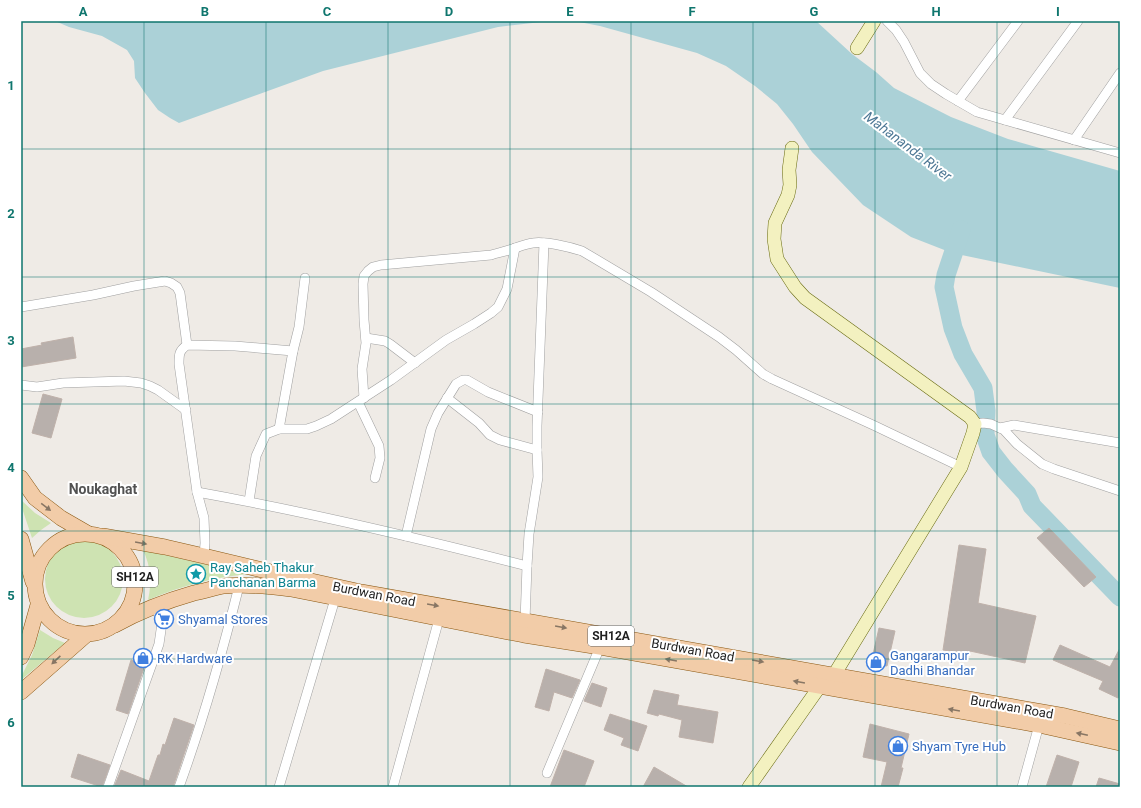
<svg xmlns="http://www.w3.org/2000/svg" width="1141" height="808" font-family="Roboto,sans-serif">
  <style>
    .grass { fill: #cee3b2 }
    .water { fill: #abd1d7 }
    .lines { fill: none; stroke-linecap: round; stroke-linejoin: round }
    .river { stroke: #abd1d7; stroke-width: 19 }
    .building { fill: #b8b0ac; stroke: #bfb1aa }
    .street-casing { stroke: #a0a0a0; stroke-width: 10 }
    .secondary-casing { stroke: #696b11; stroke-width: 14 }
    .primary-casing { stroke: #8a5710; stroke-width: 16 }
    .street { stroke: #fff; stroke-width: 9 }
    .secondary { stroke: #f3f1c0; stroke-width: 13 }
    .primary { stroke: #f2cca8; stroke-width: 15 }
    .oneway { fill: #887664 }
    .grid { fill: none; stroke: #0f766e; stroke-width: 1; stroke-opacity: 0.55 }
    .labels { text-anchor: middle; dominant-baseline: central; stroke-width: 4; stroke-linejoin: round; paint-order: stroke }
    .shield { fill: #fff; stroke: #626262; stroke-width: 1 }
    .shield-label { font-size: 12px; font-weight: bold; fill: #1f1f1f }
    .culture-label { font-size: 13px; fill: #0d838f; stroke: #fff; text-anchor: start }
    .street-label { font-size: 13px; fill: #1f1f1f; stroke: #fff }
    .shop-label { font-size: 13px; fill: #366cbe; stroke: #fff; text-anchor: start }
    .water-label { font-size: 14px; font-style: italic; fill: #4e7895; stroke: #fff }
    .neighbourhood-label { font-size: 14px; font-weight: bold; fill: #525252; stroke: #fff }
    .neatline { fill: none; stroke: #0f766e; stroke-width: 1.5 }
    .grid-label { font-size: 13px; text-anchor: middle; font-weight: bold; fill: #0f766e }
  </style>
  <rect width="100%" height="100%" fill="#efebe6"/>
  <!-- grass -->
  <g class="grass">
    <polygon points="21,500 35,513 51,523 41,530 32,538 21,505"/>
    <circle cx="84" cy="579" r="39"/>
    <path d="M143,550L247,574C211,578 181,586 148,600C152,582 151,567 143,550Z"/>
    <polygon points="40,630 53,638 65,643 21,680 21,677 32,655"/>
  </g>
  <!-- water -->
  <g class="water">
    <polygon points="55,21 550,21 498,27 323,71 179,123 170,118 158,110 145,93 135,78 134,61 127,50 102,36 69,27"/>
    <polygon points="574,21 816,21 852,54 876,72 894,88 951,117 1008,139 1120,171 1120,288 952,253 911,237 863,205 812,152 793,124 777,104 755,86 726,66 697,53 600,26"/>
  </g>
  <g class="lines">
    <!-- river -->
    <polyline class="river" points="961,230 946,275 944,287 953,328 963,354 983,388 986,411 985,435 991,452 1005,470 1027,494 1032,506 1120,597"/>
  </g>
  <!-- building -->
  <g class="building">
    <polygon points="73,337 76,358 21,367 21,349 42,345 41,343"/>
    <polygon points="43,394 62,399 51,438 32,433"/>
    <polygon points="1049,528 1096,577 1084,587 1037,538"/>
    <polygon points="959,545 986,549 978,603 1036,616 1025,663 970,651 970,654 943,650"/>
    <polygon points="879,628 895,631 887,666 871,663"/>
    <polygon points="1060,645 1110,667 1120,648 1120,694 1118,698 1099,689 1103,681 1053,660"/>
    <polygon points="131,660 145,665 128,714 116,710"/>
    <polygon points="546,669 580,680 572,698 554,692 549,711 535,707"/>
    <polygon points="592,683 607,688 601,707 584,701"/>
    <polygon points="654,690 679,695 677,705 718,712 713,743 679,737 682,720 659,714 658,716 647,713"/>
    <polygon points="610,714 647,726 638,751 621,745 624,738 604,730"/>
    <polygon points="174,718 194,725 173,787 114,787 121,770 149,781 158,755 160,755 163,744 165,745"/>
    <polygon points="870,724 909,734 901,768 903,768 898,787 881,787 887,762 863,757"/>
    <polygon points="564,750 594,761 584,787 550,787"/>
    <polygon points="78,754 110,765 102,787 71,777"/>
    <polygon points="1057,755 1079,762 1071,787 1046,787"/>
    <polygon points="654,767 688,787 643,787"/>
    <polygon points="1099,778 1120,784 1120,787 1096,787"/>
  </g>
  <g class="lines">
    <defs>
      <g id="street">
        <polyline points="887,21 896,30 904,42 920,73 931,84 946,94 977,112 1120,153"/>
        <polyline points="958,101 1018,21"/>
        <polyline points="1005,120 1078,21"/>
        <polyline points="1074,140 1120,73"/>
        <polyline points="21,307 93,295 134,286 165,281 171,283 177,287 180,293 187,345"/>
        <polyline points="366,338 385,341 390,344 415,363"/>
        <polyline points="21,385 37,387 63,383 124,381 141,383 150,386 158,390 186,410"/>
        <path d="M364,398L362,369L366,343L364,320L363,284L364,276L368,271L373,267L381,265L491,255C497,253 503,252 509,250C517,248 524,244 533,243C545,241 570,247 582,251L651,292L719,337L736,350L763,374L772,379L873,425L961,467"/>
        <polyline points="447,398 479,423 490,435 500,440 537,450"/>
        <polyline points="358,402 379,446 380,458 375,478"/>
        <polyline points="975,424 983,423 991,424 1004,430 1017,444 1042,464 1054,469 1120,491"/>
        <polyline points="1000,428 1014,425 1120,443"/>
        <polyline points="279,429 293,351 299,327 305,278"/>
        <path d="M197,492C308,512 418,538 527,566"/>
        <polyline points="249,501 256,456 266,434 279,429 307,429 316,426 331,419 391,380 446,340 474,324 491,313 498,307 507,289 515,248"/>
        <polyline points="406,536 431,429 438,413 456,384 463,380 467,380 488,392 538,412"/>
        <path d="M204,556L205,543L204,518L197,492L179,364C179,354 179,351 187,345L235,346L293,351"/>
        <polyline points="525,621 527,566 529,534 538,477 537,450 537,426 544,243"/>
        <polyline points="547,773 600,647"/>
        <polyline points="108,787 159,644 162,623 155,605"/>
        <path d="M179,787C203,721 222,654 239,586"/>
        <polyline points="279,787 335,599"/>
        <polyline points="393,787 439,619"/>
        <polyline points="1022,787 1039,725"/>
      </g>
      <g id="secondary">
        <polyline points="857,48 874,21"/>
        <polyline points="792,148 789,170 790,185 788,195 775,223 774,239 777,259 795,287 805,298 970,417 975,424 973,433 961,467 834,675"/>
        <polyline points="749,787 820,686"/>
      </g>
      <g id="primary">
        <polyline points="21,478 35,498 61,518 87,533"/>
        <circle cx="85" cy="584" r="50"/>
        <polyline points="103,536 165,547 204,556 275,573 361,592 1065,716 1120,729"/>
        <polyline points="21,539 33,582"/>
        <path d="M115,625C140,611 166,601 194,593C204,591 214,588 224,586C246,584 268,586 291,589L524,635L600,647L1039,725L1120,743"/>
        <polyline points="21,657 27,644 38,605"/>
        <polyline points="21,692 86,635"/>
      </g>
    </defs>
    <!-- street casing -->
    <use href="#street" class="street-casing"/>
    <!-- secondary casing -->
    <use href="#secondary" class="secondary-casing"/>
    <!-- primary casing -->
    <use href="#primary" class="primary-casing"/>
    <!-- street -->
    <use href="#street" class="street"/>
    <!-- secondary -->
    <use href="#secondary" class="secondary"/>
    <!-- primary -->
    <use href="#primary" class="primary"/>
  </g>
  <!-- one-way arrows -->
  <defs><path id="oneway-solid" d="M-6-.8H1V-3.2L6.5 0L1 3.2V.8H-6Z"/></defs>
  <g class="oneway">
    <use href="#oneway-solid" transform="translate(46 507) rotate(37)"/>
    <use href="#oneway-solid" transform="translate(141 543) rotate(10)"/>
    <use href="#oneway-solid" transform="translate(433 605) rotate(10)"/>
    <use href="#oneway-solid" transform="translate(561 627) rotate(10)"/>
    <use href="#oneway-solid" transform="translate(56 660) rotate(137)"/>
    <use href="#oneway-solid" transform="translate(671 660) rotate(-170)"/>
    <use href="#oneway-solid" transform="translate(758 661) rotate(10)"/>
    <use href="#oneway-solid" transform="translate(799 682) rotate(-170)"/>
    <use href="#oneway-solid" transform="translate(954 710) rotate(-170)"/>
    <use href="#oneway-solid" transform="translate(1082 734) rotate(-168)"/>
  </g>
  <!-- grid -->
  <path class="grid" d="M144,21V787M266,21V787M388,21V787M510,21V787M631,21V787M753,21V787M875,21V787M997,21V787M21,149H1120M21,277H1120M21,404H1120M21,531H1120M21,659H1120"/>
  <!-- icons -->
  <defs>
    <symbol id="sight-ring" viewBox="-11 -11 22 22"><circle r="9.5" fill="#fff" stroke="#0f9aa8" stroke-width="1.5"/><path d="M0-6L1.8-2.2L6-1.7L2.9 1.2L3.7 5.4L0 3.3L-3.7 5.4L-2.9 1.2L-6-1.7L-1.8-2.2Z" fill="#0f9aa8"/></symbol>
    <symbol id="supermarket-ring" viewBox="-11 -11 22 22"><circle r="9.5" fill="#fff" stroke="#3f7fe0" stroke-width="1.5"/><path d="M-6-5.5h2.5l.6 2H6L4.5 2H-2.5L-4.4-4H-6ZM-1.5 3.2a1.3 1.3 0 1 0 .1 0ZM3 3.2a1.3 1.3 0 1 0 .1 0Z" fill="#3f7fe0"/></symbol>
    <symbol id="shop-ring" viewBox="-11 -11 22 22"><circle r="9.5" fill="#fff" stroke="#3f7fe0" stroke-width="1.5"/><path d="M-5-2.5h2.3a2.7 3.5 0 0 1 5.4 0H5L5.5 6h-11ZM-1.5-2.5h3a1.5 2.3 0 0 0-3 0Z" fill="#3f7fe0"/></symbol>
  </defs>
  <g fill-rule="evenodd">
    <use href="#sight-ring" x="185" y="563" width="22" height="22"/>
    <use href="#supermarket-ring" x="153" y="608" width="22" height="22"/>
    <use href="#shop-ring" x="132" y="647" width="22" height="22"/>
    <use href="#shop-ring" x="865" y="651" width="22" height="22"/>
    <use href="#shop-ring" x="887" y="735" width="22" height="22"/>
  </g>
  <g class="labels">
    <!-- shield labels -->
    <g class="shield">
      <rect x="112" y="567" width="46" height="20" rx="3"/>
      <rect x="588" y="626" width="46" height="20" rx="3"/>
    </g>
    <g class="shield-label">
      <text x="135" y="577">SH12A</text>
      <text x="611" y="636">SH12A</text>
    </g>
    <!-- culture labels -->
    <g class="culture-label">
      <text x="210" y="567">Ray Saheb Thakur<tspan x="210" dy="15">Panchanan Barma</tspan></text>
    </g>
    <!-- street labels -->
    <g class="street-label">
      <text transform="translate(374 594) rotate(11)">Burdwan Road</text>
      <text transform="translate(693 650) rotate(10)">Burdwan Road</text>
      <text transform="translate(1012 707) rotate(10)">Burdwan Road</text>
    </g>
    <!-- shop labels -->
    <g class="shop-label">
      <text x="178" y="619">Shyamal Stores</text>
      <text x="890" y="655">Gangarampur<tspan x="890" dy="15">Dadhi Bhandar</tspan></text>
      <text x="157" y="658">RK Hardware</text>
      <text x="912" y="746">Shyam Tyre Hub</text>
    </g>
    <!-- water labels -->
    <g class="water-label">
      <text transform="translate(908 146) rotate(37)">Mahananda River</text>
    </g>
    <!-- neighbourhood labels -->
    <g class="neighbourhood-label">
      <text x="103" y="489">Noukaghat</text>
    </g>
  </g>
  <!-- border -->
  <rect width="1141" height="808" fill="none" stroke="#ffffff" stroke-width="44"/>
  <rect x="22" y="22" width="1097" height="764" class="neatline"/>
  <g class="grid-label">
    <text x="83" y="16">A</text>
    <text x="205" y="16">B</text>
    <text x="327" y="16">C</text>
    <text x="449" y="16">D</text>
    <text x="570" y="16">E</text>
    <text x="692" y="16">F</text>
    <text x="814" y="16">G</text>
    <text x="936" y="16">H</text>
    <text x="1058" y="16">I</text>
    <text x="11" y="90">1</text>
    <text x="11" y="218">2</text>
    <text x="11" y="345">3</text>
    <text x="11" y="472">4</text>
    <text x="11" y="600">5</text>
    <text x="11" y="727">6</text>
  </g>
</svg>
